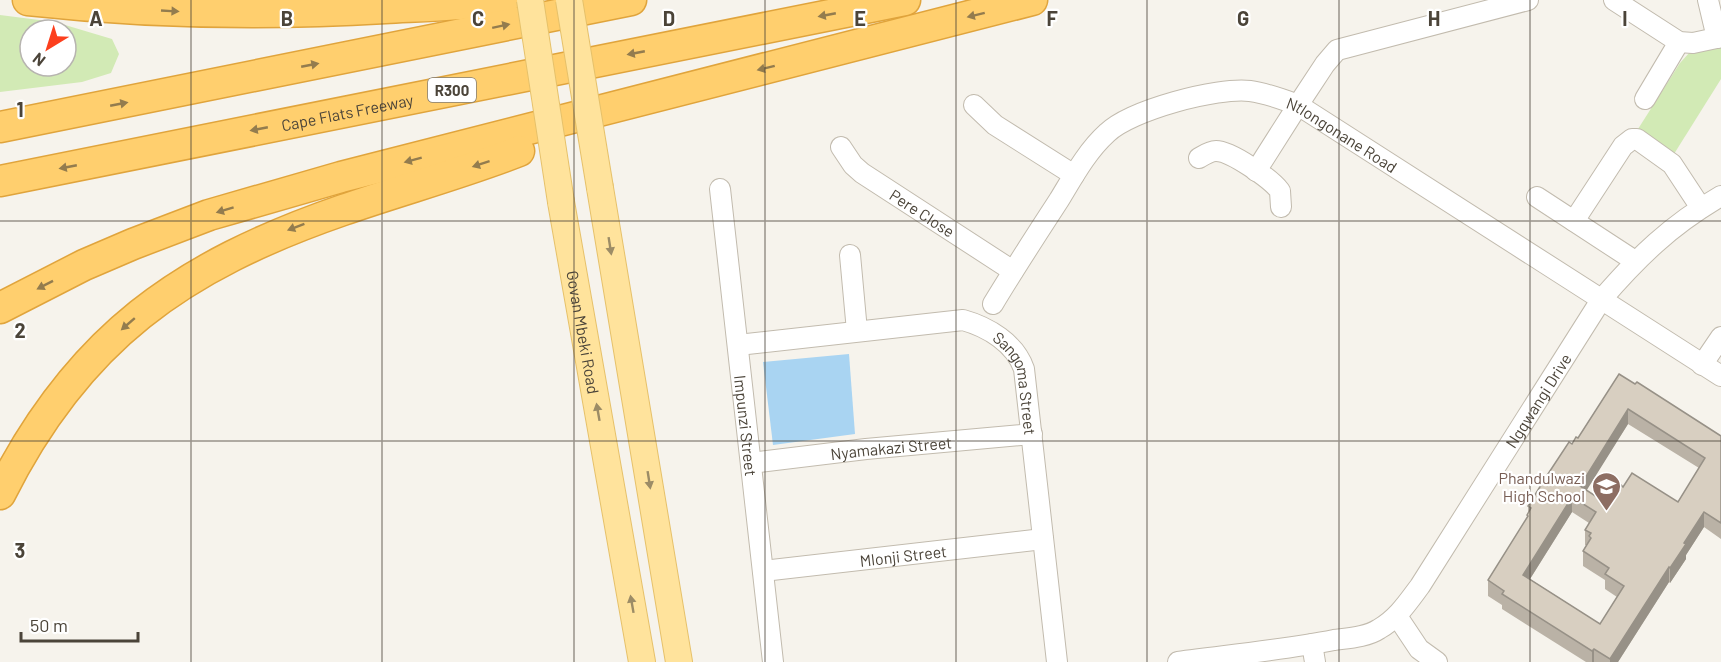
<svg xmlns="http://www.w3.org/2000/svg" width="1721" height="662" font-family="Barlow,sans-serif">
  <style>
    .green { fill: #d2eab5; fill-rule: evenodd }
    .water { fill: #a9d4f2 }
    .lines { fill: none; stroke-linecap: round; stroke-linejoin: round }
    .minor-casing { stroke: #c2bbae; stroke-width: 22 }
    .major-casing { stroke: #e6c16a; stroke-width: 28 }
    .highway-casing { stroke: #e0a43c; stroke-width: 33 }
    .minor { stroke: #fff; stroke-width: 20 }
    .major { stroke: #ffe39c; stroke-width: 26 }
    .highway { stroke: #ffcf6e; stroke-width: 30 }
    .major-bridge-casing { stroke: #e6c16a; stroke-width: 28; stroke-linecap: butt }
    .major-bridge { stroke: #ffe39c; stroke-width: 26 }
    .wall { fill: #bab2a6; fill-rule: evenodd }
    .shaded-wall { fill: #979187 }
    .building { fill: #d8cfc1; stroke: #979187; stroke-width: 1.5; fill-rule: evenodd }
    .oneway { fill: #937c4e }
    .oneway2 { fill: #9c8c66 }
    .grid { fill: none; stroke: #4b4439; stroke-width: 1.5; stroke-opacity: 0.55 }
    .labels { text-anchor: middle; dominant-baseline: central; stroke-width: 4.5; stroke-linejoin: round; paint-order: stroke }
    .shield { fill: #fff; stroke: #817c74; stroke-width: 1.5 }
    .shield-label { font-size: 15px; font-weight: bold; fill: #4b4439 }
    .street-label { font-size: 16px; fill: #4b4439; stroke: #fff }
    .education-label { font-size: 16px; fill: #785e54; stroke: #fff; text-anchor: end }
    .grid-label { font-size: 20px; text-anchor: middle; font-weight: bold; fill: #4b4439; stroke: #fff; stroke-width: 4.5; stroke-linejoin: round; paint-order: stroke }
  </style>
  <rect width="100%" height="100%" fill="#f6f3ec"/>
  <!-- green -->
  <g class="green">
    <path d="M0,15L55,22L112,39L119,54L111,73L82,82L0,92ZM30,30H66V66H30Z"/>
    <polygon points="1721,46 1721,79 1674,154 1638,129 1680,63 1690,52"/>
  </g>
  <!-- water -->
  <polygon class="water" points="849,354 855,434 773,445 763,362"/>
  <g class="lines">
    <defs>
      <g id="minor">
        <polyline points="1614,0 1679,42 1693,43 1721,37"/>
        <polyline points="1708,0 1717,38"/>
        <polyline points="1645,99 1679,42"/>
        <polyline points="974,105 995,125 1074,175"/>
        <path id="s1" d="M841,147L853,165L862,173L1013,271"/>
        <path d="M1199,158C1204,155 1210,151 1216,151C1231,151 1271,179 1280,191L1281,207"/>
        <polyline points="1256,171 1298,105 1325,64 1337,50 1528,0"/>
        <path id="s2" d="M720,189L773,662"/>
        <polyline points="1537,197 1635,261"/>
        <polyline points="1574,221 1623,146 1632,139 1637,139 1672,164 1701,208"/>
        <polyline points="850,255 857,331"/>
        <path id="s3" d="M993,304C1014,269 1037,234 1059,200C1073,177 1087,151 1107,133C1131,110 1217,87 1250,91C1266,93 1282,99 1298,105L1721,376"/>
        <path id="s4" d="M738,345L963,320C988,327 1015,343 1024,369L1057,662"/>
        <polyline points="1702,365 1721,337"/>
        <path id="s5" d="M751,463L866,449L1032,434"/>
        <path id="s6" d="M763,571L1043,539"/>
        <polyline points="1397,616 1419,649 1437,662"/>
        <polyline points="1312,644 1315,662"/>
        <path id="s7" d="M1178,662C1230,655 1283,650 1334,640C1349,638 1367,637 1379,629C1397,619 1408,602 1420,586L1601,300C1638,257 1671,225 1721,196"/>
      </g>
      <g id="major">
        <polyline points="600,188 679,662"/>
        <path id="s8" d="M561,202L642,662"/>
      </g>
      <g id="highway">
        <path d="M28,0C147,13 265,15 385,8C424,6 464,5 504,0"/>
        <polyline points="0,127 631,0"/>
        <path id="s9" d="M0,181L905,0"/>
        <polyline points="0,308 84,265 133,244 209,215 341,177 1032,0"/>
        <path d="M0,494C78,338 181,266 343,210C400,190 463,173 519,151"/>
      </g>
    </defs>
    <!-- minor casing -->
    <use href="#minor" class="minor-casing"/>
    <!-- major casing -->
    <use href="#major" class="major-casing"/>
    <!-- highway casing -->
    <use href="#highway" class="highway-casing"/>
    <!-- minor -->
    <use href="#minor" class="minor"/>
    <!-- major -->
    <use href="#major" class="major"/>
    <!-- highway -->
    <use href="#highway" class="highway"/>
    <defs>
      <g id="major-bridge">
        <polyline points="530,0 561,202"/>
        <polyline points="569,0 600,188"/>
      </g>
    </defs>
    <!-- major-bridge casing -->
    <use href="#major-bridge" class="major-bridge-casing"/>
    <!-- major-bridge -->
    <use href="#major-bridge" class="major-bridge"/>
  </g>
  <!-- wall -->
  <path class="wall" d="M1619,374L1721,436V539L1704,527L1686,555V559L1670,583L1669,582L1618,662H1586L1502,609V605L1488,596V580L1527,519V515L1528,513V506L1572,444L1578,438ZM1628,424L1699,468L1678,502L1623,487L1620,488L1603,501L1586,490ZM1572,512L1589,523L1585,530V545H1586L1583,551V566L1605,580V589L1617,597L1600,624L1530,579Z"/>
  <!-- shaded-wall -->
  <g class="shaded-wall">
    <polygon points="1628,409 1628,424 1580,501 1580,486"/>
    <polygon points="1572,497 1572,512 1523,590 1523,575"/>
    <polygon points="1704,512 1704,527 1686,555 1686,559 1670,583 1670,568 1684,543"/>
    <polygon points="1669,567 1669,582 1618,662 1610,662 1610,659"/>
    <polygon points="1594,649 1594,662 1592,662 1592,651"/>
  </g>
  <!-- building -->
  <path class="building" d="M1619,374L1635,384L1637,382L1721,436V523L1704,512L1684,543L1686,544L1670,568L1669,567L1610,659L1594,649L1592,651L1502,594L1504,591L1488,580L1528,516L1527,515L1531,508L1528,506L1546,477L1569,442L1572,444L1576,437L1578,438ZM1628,409L1705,458L1678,502L1632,473L1623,487L1621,485L1620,488L1614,484L1603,501L1580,486ZM1572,497L1596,512L1585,530L1591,533L1589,536L1591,538L1583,551L1609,568L1605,574L1624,586L1600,624L1523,575Z"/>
  <!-- one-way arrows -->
  <defs><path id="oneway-solid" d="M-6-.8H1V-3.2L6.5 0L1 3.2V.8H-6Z" transform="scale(1.5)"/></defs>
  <g class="oneway">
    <use href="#oneway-solid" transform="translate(170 11) rotate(3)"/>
    <use href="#oneway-solid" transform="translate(827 15) rotate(169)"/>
    <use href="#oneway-solid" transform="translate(976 15) rotate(166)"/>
    <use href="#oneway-solid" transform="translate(501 26) rotate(-12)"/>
    <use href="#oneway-solid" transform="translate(636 53) rotate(169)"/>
    <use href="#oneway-solid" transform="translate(310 65) rotate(-11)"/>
    <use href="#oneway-solid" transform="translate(766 68) rotate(166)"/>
    <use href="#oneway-solid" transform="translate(119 104) rotate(-11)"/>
    <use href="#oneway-solid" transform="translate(259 129) rotate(169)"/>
    <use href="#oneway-solid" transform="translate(413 160) rotate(165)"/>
    <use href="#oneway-solid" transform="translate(481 164) rotate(162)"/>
    <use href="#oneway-solid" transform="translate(68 167) rotate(169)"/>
    <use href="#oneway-solid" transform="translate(225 210) rotate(163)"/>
    <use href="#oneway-solid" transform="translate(296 227) rotate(159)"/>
    <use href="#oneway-solid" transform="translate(45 285) rotate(153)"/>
    <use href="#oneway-solid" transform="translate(128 324) rotate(139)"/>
  </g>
  <g class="oneway2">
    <use href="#oneway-solid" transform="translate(610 246) rotate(81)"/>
    <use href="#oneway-solid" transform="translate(598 412) rotate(-100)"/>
    <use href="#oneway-solid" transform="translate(649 480) rotate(81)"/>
    <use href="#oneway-solid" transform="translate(632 604) rotate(-100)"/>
  </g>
  <!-- grid -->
  <path class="grid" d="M191,0V662M382,0V662M574,0V662M765,0V662M956,0V662M1147,0V662M1339,0V662M1530,0V662M0,221H1721M0,441H1721"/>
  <!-- icons -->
  <defs>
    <symbol id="school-pin" viewBox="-11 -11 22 30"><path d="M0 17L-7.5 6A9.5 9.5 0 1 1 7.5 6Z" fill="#8d6e63" stroke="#fff"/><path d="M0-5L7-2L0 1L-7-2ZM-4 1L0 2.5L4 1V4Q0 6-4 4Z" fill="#fff"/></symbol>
  </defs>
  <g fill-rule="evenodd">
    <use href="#school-pin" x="1590" y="470" width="33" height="45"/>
  </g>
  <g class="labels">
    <!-- shield labels -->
    <rect class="shield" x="428" y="78" width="48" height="24" rx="4.5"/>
    <g class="shield-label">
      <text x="452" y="90">R300</text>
    </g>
    <!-- street labels -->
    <g class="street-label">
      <text stroke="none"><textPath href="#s9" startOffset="354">Cape Flats Freeway</textPath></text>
      <text stroke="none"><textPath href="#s3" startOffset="460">Ntlongonane Road</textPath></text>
      <text stroke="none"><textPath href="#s1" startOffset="106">Pere Close</textPath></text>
      <text stroke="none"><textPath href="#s8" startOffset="132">Govan Mbeki Road</textPath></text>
      <text stroke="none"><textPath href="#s4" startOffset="318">Sangoma Street</textPath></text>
      <text stroke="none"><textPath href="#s7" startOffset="484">Ngqwangi Drive</textPath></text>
      <text stroke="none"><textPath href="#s2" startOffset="238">Impunzi Street</textPath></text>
      <text stroke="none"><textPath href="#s5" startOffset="141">Nyamakazi Street</textPath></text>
      <text stroke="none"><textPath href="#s6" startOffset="141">Mlonji Street</textPath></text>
    </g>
    <!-- education labels -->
    <g class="education-label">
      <text x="1585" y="477">Phandulwazi<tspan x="1585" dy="18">High School</tspan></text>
    </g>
  </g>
  <g class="grid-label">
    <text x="96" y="26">A</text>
    <text x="287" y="26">B</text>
    <text x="478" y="26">C</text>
    <text x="669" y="26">D</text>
    <text x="860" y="26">E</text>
    <text x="1052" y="26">F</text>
    <text x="1243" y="26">G</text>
    <text x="1434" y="26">H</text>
    <text x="1625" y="26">I</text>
    <text x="20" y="117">1</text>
    <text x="20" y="338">2</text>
    <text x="20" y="558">3</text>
  </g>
  <!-- north arrow -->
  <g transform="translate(48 48) rotate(218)"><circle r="28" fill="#ffffff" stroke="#b7b4b0" stroke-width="1.5"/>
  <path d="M0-4.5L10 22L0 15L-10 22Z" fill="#fc3f1d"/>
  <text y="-9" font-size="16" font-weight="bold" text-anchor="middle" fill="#4b4439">N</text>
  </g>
  <!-- scale -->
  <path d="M21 632v9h117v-9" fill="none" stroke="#4b4439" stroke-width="3"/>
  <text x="30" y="632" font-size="18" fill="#4b4439" stroke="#ffffff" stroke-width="4.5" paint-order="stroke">50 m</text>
</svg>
